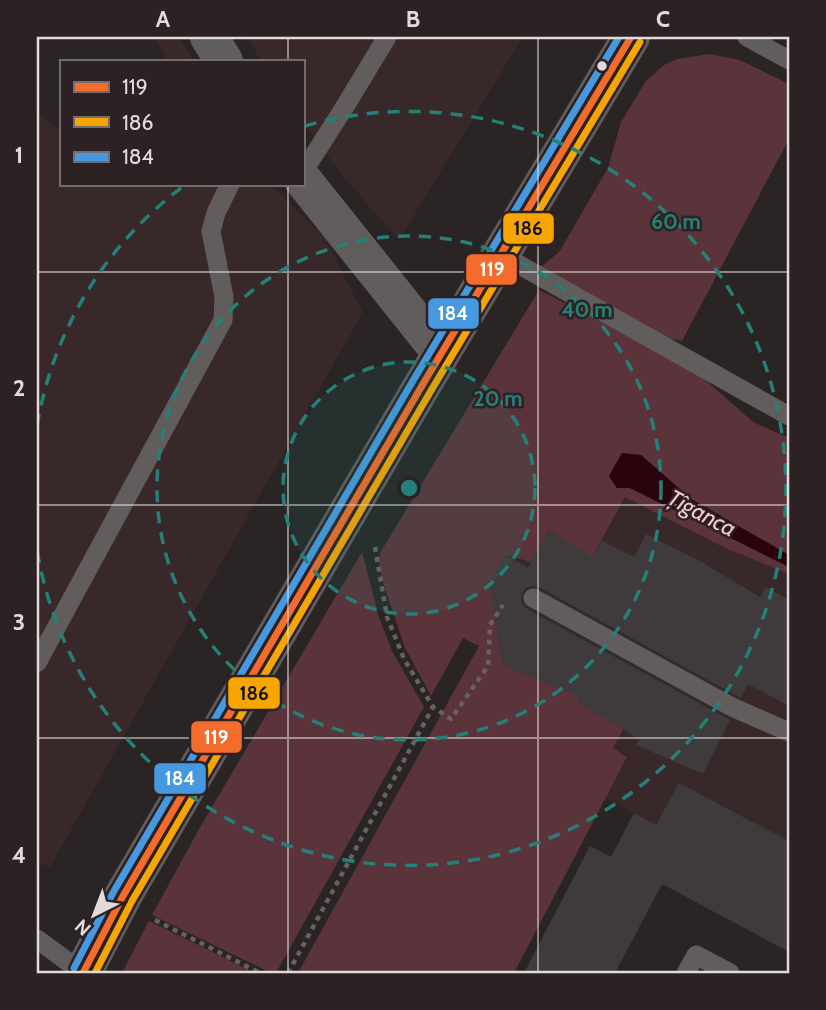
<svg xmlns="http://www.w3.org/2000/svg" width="826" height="1010" font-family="Cabin,sans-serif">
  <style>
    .built { fill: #38282a }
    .green { fill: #5a343a }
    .water { fill: #2a030d }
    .building { fill: #3f3b3c }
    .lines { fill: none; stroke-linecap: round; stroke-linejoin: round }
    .path { stroke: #666262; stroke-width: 4.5; stroke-dasharray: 5 5; stroke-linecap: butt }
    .service { stroke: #615d5d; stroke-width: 19 }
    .minor { stroke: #615d5d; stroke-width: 38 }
    .secondary { stroke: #615d5d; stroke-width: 38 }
    .bus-1-casing { stroke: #2c2223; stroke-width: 12 }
    .bus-2-casing { stroke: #2c2223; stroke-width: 12 }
    .bus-3-casing { stroke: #2c2223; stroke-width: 12 }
    .bus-1 { stroke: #f36c2b; stroke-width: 7 }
    .bus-2 { stroke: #f7a600; stroke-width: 7 }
    .bus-3 { stroke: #4699e1; stroke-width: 7 }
    .grid { fill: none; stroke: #e2dbdc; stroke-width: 2; stroke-opacity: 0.55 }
    .ring { fill: none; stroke: #248079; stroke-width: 3.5; stroke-dasharray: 12 9 }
    .bus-dot { fill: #e2dbdc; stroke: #2c2223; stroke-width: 2.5 }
    .labels { text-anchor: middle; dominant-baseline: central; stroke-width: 5; stroke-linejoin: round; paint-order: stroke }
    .water-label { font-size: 23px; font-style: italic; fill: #f4cacf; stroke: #2c2223 }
    .centre { fill: #248079; stroke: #2c2223; stroke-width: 3.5 }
    .ring-label { font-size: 21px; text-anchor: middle; font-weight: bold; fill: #248079; stroke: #2c2223; stroke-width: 5; stroke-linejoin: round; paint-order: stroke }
    .line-badge { stroke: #2c2223; stroke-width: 2.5 }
    .badge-label { font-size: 19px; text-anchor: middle; font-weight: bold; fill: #fff }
    .pale-badge-label { font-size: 19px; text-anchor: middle; font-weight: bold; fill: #111 }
    .neatline { fill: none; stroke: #e2dbdc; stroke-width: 2.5 }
    .grid-label { font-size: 23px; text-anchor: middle; font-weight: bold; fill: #e2dbdc }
  </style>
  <rect width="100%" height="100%" fill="#2a2425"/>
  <!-- built -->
  <g class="built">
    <polygon points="154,37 179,37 194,61 168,61"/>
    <polygon points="247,37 523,37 399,240 342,175 303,122 303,61 261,61"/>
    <polygon points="37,111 61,132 61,184 271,184 325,239 363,312 50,867 37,863"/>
    <polygon points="625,497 723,547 789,574 789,864 762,850 748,830 753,821 718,803 656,825 605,798 627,757 613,749 602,717 577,701 579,696 503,665 495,620 521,590 495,574 506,555 549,530 569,542 602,541"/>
  </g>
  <!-- green -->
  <g class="green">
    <polygon points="709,54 740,60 789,84 789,139 682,341 662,337 701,376 753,422 789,438 789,555 691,499 641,455 622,453 609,476 617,488 630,488 789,567 789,574 723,547 625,497 589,563 566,548 568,542 549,530 531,562 506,555 495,574 522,589 495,620 503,665 579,696 577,701 602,716 628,721 613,748 627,757 514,973 298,973 479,646 463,638 431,696 405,648 381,576 379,562 380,553 539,290 619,330 537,270 559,252 608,168 621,122 646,81 664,65 677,59"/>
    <polygon points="362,552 379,617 392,651 424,707 276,973 271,973 152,915 199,829"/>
    <polygon points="149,921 255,973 122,973"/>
  </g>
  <!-- water -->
  <polygon class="water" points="622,453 641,455 691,499 789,555 789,567 630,488 617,488 609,476"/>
  <!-- building -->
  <g class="building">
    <polygon points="549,530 592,557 602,541 634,557 646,534 698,560 760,597 766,587 789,600 789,706 748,684 741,698 737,696 539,587 533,586 527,587 522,593 521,599 522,604 527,609 730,720 703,774 636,745 639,739 577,701 579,696 503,665 489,584 506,555 528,568"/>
    <polygon points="679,783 789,841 789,952 662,884 615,973 524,973 590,846 611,857 634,813 656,825"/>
  </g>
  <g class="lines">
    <!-- path -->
    <g class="path">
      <polyline points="375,547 387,617 404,659 433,707 451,719 488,666 490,625 503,605"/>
      <polyline points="155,920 260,973"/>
      <polyline points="288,973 433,707"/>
    </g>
    <!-- service -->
    <g class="service">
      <polyline points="747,37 789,60"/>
      <polyline points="303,172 344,108 387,37"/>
      <polyline points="500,254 789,416"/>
      <polyline points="533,598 732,707 789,732"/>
      <polyline points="37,663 223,320 224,297 211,231 216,213 230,184"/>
      <polyline points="37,939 83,973"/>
      <polyline points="686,973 696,955 730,973"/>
    </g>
    <!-- minor -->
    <g class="minor">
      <polyline points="209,37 224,61"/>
      <polyline points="303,180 441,353"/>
    </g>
    <!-- secondary -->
    <polyline class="secondary" points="83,973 123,896 423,384 631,37"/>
    <defs>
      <polyline id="bus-1" points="83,973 123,896 423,384 631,37"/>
      <polyline id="bus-2" points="95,973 132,901 432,389 640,42"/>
      <polyline id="bus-3" points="74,968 114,891 414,379 619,37"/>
    </defs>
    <!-- bus-1 casing -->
    <use href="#bus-1" class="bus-1-casing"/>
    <!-- bus-2 casing -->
    <use href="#bus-2" class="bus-2-casing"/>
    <!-- bus-3 casing -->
    <use href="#bus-3" class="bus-3-casing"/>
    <!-- bus-1 -->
    <use href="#bus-1" class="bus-1"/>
    <!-- bus-2 -->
    <use href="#bus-2" class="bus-2"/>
    <!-- bus-3 -->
    <use href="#bus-3" class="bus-3"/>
  </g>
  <!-- grid -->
  <path class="grid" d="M288,37V61M538,37V973M288,184V973M37,272H789M37,505H789M37,738H789"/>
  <!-- distance rings -->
  <circle cx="409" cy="488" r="126" fill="#248079" fill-opacity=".12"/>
  <g class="ring">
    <circle cx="409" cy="488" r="126"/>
    <circle cx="409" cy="488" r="252"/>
    <path d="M37 426A377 377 0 0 1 185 185M305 126A377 377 0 1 1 37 550"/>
  </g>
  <!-- markers -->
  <circle class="bus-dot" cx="602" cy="66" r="6"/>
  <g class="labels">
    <!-- water labels -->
    <g class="water-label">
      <text transform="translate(702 513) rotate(28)">Țîganca</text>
    </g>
  </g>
  <circle cx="409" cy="488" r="10" class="centre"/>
  <g class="ring-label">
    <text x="676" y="229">60 m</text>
    <text x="587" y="317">40 m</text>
    <text x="498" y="406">20 m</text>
  </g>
  <g class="line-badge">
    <rect x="502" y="212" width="53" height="33" rx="7" fill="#f7a600"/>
    <rect x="465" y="253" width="53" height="33" rx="7" fill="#f36c2b"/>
    <rect x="427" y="297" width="53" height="33" rx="7" fill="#4699e1"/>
    <rect x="227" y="676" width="54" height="34" rx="7" fill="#f7a600"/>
    <rect x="190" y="720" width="53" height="34" rx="7" fill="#f36c2b"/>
    <rect x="153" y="762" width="54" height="33" rx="7" fill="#4699e1"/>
  </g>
  <g class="badge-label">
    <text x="492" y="276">119</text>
    <text x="453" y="320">184</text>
    <text x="216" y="744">119</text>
    <text x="180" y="785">184</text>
  </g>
  <g class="pale-badge-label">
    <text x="528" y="235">186</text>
    <text x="254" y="700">186</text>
  </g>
  <!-- border -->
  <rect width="826" height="1010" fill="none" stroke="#2c2223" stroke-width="77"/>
  <!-- legend -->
  <rect x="60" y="60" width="245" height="126" fill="#2c2223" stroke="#756c6d" stroke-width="2"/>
  <rect x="74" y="82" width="35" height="10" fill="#f36c2b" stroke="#756c6d" stroke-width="2"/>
  <text x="122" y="94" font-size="21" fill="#e2dbdc">119</text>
  <rect x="74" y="117" width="35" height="10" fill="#f7a600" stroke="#756c6d" stroke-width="2"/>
  <text x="122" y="130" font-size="21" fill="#e2dbdc">186</text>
  <rect x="74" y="152" width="35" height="10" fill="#4699e1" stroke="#756c6d" stroke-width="2"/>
  <text x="122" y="164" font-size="21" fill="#e2dbdc">184</text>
  <!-- north arrow -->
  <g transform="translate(94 915) rotate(222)" stroke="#2c2223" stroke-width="5" paint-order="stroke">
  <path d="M0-5L12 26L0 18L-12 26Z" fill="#e2dbdc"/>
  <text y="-10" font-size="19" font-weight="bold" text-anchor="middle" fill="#e2dbdc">N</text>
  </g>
  <rect x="38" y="38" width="750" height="934" class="neatline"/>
  <g class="grid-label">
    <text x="163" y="27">A</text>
    <text x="413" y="27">B</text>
    <text x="663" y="27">C</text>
    <text x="19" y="163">1</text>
    <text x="19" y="396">2</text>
    <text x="19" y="630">3</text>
    <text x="19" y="863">4</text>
  </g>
</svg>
